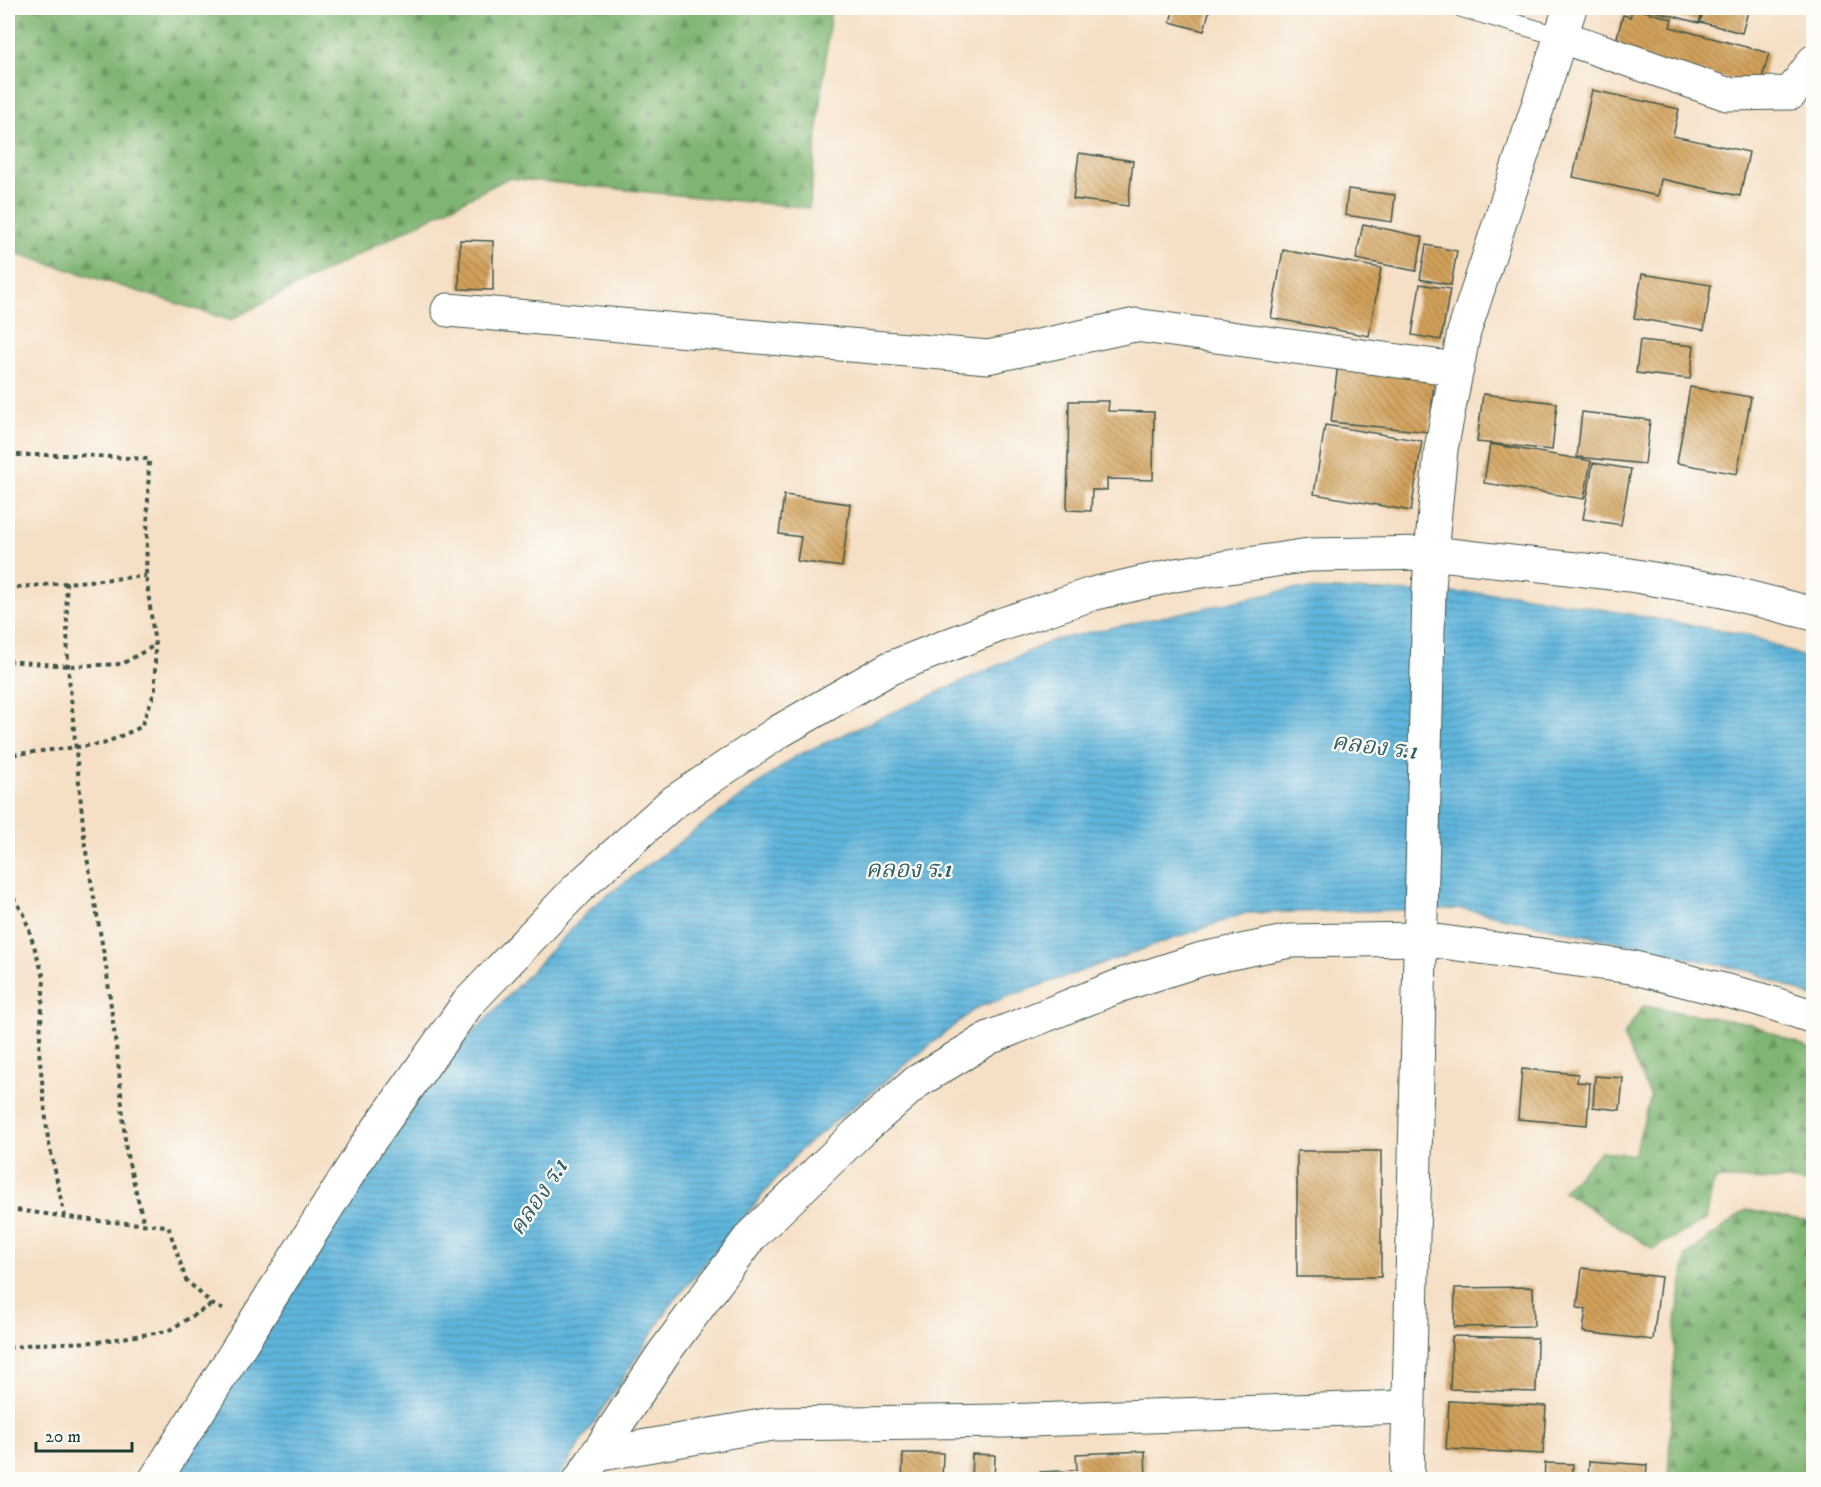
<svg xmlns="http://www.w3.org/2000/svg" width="1821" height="1487" font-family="'IM FELL DW Pica','Noto Serif Thai',serif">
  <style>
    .forest { fill: url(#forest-firs); stroke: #4f7953; stroke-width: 1.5 }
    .water { fill: url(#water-rules); stroke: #3f7988; stroke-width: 1.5 }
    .building { fill: url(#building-back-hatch) }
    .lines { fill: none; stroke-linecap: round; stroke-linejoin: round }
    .lane-casing { stroke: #3f554a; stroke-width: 20 }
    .street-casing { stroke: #3f554a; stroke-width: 35 }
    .path { stroke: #3f554a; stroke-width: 4; stroke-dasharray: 4.5 4.5; stroke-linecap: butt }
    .lane { stroke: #fff; stroke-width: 18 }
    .street { stroke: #fff; stroke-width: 33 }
    .labels { text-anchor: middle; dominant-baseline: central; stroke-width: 4.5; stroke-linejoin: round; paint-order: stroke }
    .water-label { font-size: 24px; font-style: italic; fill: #326166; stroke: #fdfcf7 }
  </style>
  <defs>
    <pattern id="forest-firs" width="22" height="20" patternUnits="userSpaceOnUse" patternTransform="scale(1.5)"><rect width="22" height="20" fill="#7fb572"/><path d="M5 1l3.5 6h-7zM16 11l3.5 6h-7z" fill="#67945e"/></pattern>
    <pattern id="water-rules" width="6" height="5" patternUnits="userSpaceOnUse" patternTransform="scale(1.5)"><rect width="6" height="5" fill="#5fb5dc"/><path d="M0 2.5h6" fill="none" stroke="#4e94b3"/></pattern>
    <pattern id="building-back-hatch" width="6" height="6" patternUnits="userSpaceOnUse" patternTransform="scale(1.5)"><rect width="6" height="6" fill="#d2a15a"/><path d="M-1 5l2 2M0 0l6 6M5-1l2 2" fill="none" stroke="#aa844b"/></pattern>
  </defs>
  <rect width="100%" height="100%" fill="#fdfcf7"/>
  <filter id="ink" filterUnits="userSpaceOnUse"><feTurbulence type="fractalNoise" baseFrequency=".0167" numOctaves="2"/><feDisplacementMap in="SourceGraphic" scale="12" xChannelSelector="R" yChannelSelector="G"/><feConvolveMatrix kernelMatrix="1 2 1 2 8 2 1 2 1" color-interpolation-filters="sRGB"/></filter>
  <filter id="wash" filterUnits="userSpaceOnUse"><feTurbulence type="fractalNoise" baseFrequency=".008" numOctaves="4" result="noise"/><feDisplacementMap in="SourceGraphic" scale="24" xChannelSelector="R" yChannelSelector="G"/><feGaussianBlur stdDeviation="1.35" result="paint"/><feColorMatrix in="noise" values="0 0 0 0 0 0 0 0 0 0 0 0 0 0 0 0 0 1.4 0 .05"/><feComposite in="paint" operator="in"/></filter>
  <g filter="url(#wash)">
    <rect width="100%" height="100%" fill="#f5dfc5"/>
    <!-- forest -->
    <g class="forest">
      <polygon points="8,8 831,8 809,208 508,178 230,320 8,251"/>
      <polygon points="1643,1006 1751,1024 1813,1050 1813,1184 1786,1180 1714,1179 1706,1220 1653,1249 1563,1191 1601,1151 1634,1155 1651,1097 1623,1036"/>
      <polygon points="1746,1210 1813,1222 1813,1479 1668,1479 1676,1322 1686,1256"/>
    </g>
    <!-- water -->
    <polygon class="water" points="1292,589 1516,594 1752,636 1813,661 1813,997 1753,972 1465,909 1246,913 976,1008 800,1150 670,1306 557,1479 171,1480 436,1072 594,905 796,756 1054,640"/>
    <g id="blocks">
      <!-- building -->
      <g class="building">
        <polygon points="1174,8 1210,8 1204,31 1170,22"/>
        <polygon points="1633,8 1672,19 1670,27 1769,53 1760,86 1613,52 1623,15 1630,17"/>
        <polygon points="1643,8 1703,8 1699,23"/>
        <polygon points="1705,8 1749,8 1742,33 1700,22"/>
        <polygon points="1592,90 1679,109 1673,136 1749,152 1740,196 1661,179 1658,196 1573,177"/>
        <polygon points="1079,153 1133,161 1128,206 1073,199"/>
        <polygon points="1348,189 1395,195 1392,222 1345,215"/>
        <polygon points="1363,224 1423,237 1416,271 1356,259"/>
        <polygon points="460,240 493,241 493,290 459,289"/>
        <polygon points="1426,245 1457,251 1451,285 1420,279"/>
        <polygon points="1283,250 1381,268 1369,336 1271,318"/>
        <polygon points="1642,274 1711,285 1704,330 1634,318"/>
        <polygon points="1420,284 1450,289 1441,340 1412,335"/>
        <polygon points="1640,340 1694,346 1690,379 1636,373"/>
        <polygon points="1338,363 1435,373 1429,432 1331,422"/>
        <polygon points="1690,387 1751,397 1737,474 1677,463"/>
        <polygon points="1483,394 1557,403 1552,450 1477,442"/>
        <polygon points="1069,401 1109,401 1108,411 1154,412 1153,480 1107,479 1107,490 1092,490 1091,511 1067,510"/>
        <polygon points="1582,412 1650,420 1645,464 1577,457"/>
        <polygon points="1325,425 1422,441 1411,511 1314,494"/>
        <polygon points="1490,444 1591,461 1584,499 1484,483"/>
        <polygon points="1593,463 1631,469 1621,525 1583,519"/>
        <polygon points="784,495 850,504 842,567 797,561 801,537 779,534"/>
        <polygon points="1522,1069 1578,1074 1577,1082 1590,1083 1587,1125 1518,1119"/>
        <polygon points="1595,1076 1623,1078 1620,1110 1593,1107"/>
        <rect x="1297" y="1151" width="84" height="126"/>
        <polygon points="1582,1268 1661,1277 1653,1340 1583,1332 1586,1309 1577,1308"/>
        <polygon points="1533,1287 1534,1326 1454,1327 1455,1288"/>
        <polygon points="1452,1336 1537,1338 1536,1392 1450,1389"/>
        <polygon points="1449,1401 1546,1406 1543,1454 1446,1449"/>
        <polygon points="1145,1451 1146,1480 1040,1480 1040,1472 1077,1470 1076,1454"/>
        <polygon points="903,1453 943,1453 942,1480 902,1480"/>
        <polygon points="972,1454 995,1455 994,1480 971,1480"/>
        <polygon points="1589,1461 1647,1465 1646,1480 1588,1480"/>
        <polygon points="1545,1463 1573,1464 1572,1480 1544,1480"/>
      </g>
    </g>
  </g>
  <g filter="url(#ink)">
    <use href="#blocks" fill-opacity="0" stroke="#3f554a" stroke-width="1.5"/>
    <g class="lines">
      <defs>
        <polyline id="lane" points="1462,8 1562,37"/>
        <g id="street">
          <polyline points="1562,37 1727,94 1791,93 1814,61"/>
          <polyline points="448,310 988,357 1135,325 1457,369"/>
          <polyline points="596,1455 773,1424 1004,1421 1408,1407"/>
          <polyline points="155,1480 366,1146 468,1003 578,888 671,804 780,731 890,668 1000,625 1092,594 1175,575 1309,555 1431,553 1630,575 1723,591 1814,614"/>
          <polyline points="580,1480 663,1354 751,1236 857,1134 918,1081 989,1038 1124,984 1202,959 1290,941 1420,939 1631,967 1759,999 1814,1017"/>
          <polyline points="1407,1480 1429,591 1431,553 1441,449 1464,332 1570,8"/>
        </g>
      </defs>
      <!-- lane casing -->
      <use href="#lane" class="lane-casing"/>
      <!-- street casing -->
      <use href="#street" class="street-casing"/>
      <!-- path -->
      <g class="path">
        <polyline points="8,455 78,455 149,459 146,576 155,645 155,691 141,727 103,744 8,755"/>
        <polyline points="66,582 68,666 85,846 106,966 119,1070 126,1151 144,1224"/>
        <polyline points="8,588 146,576"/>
        <polyline points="8,594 10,512 9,455"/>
        <polyline points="8,661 68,666 122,664 155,645"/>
        <polyline points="8,890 24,914 44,978 39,1051 48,1139 65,1217"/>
        <polyline points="8,1211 16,1210 98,1221 168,1226 186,1280 212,1304 226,1311"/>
        <polyline points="8,1348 34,1344 97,1342 168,1331 212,1304"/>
      </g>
      <!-- lane -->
      <use href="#lane" class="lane"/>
      <!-- street -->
      <use href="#street" class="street"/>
    </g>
  </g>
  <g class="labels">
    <!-- water labels -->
    <g class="water-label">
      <text transform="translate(1375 747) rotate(7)">คลอง ร.1</text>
      <text x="909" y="870">คลอง ร.1</text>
      <text transform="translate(539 1197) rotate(-56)">คลอง ร.1</text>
    </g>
  </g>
  <!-- margin -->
  <rect width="1821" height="1487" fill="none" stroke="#fdfcf7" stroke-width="30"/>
  <!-- scale -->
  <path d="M36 1442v9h96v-9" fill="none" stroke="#1f3d34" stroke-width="3"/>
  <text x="45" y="1442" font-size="18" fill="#1f3d34" stroke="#fdfcf7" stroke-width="4.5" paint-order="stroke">20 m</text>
</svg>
